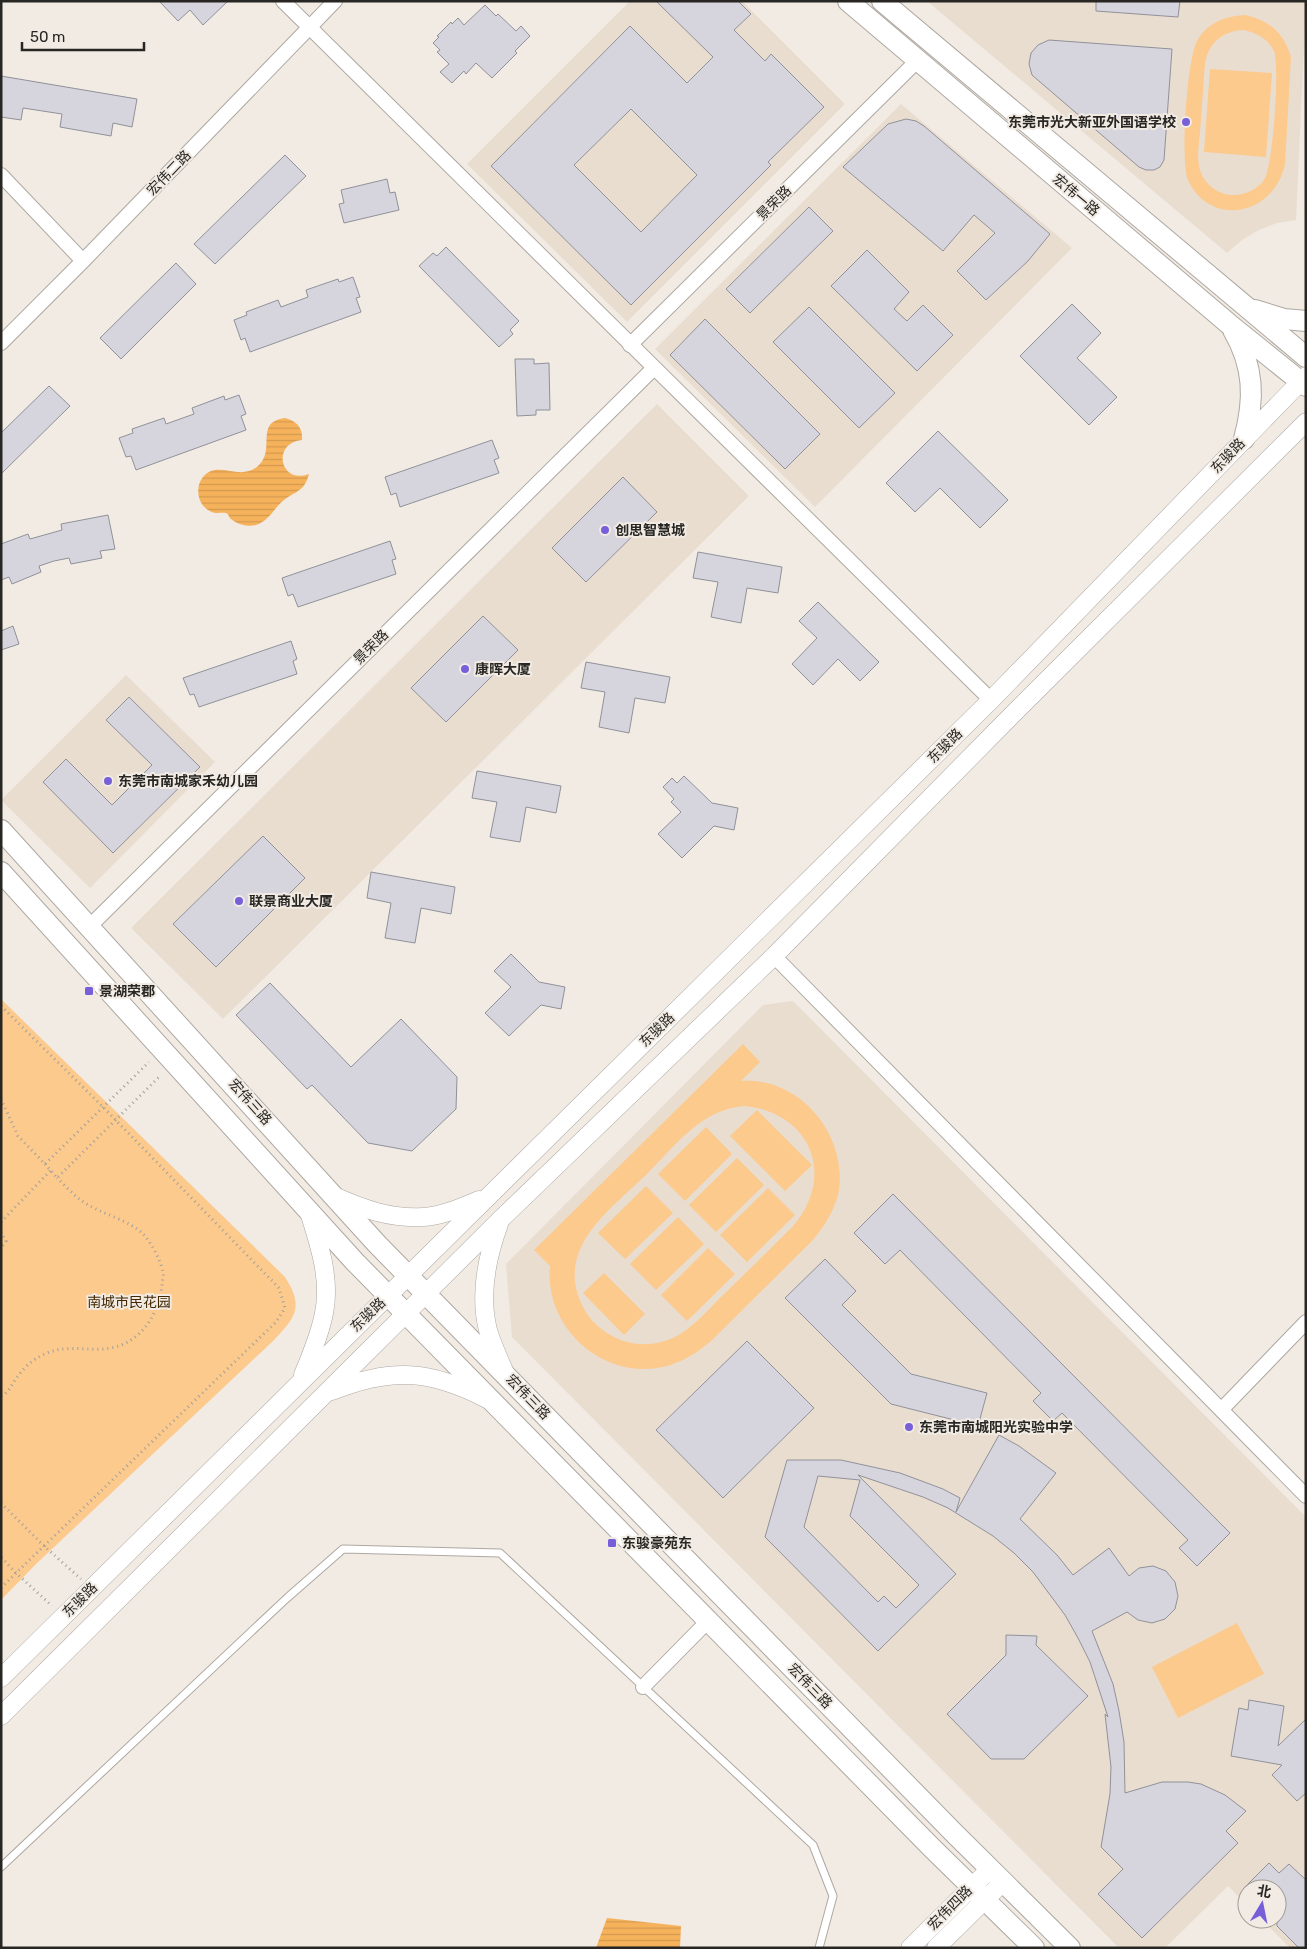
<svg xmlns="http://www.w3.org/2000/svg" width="1307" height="1949" font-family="Rubik,'Noto Sans SC',sans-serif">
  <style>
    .built { fill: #e9ddd0 }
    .green { fill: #fcca8d; fill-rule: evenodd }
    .water { fill: url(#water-rules) }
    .building { fill: #d6d5de; stroke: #919199; fill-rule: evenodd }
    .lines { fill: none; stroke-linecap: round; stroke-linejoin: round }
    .service-casing { stroke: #aea8a1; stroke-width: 9 }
    .minor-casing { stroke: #aea8a1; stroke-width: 16 }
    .tertiary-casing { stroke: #aea8a1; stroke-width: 19 }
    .secondary-casing { stroke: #aea8a1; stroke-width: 22 }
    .path { stroke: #a39f99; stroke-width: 3; stroke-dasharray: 1 4; stroke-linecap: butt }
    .service { stroke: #fff; stroke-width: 7 }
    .minor { stroke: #fff; stroke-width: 14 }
    .tertiary { stroke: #fff; stroke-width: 18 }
    .secondary { stroke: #fff; stroke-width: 20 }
    .poi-dot { fill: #785fda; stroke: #f1ebe4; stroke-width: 2 }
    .labels { text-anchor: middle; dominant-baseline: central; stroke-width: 4; stroke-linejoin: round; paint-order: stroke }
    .poi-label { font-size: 14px; font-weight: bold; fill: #282623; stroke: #f1ebe4; text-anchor: start }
    .street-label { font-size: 14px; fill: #282623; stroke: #f1ebe4 }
    .park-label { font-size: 14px; fill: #422801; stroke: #f1ebe4 }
  </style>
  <defs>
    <pattern id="water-rules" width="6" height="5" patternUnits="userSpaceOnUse" patternTransform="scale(1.25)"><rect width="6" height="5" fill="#f6b25b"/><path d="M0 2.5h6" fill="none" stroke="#d3994f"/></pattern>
  </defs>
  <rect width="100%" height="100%" fill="#f1ebe4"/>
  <!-- built -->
  <g class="built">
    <polygon points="630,1 742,1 845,104 627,322 467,164"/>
    <polygon points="927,1 1306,1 1296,220 1277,223 1259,230 1242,240 1227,253"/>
    <polygon points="901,104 1072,248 815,507 655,349"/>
    <polygon points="657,404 749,496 223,1019 131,928"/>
    <polygon points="126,675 215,762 90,888 1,800"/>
    <polygon points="793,1001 1306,1517 1306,1948 1290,1948 1261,1919 1277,1919 1277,1889 1247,1889 1247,1905 1228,1886 1165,1948 1119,1948 512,1337 506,1264 763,1005"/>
  </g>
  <!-- green -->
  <g class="green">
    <path d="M1245,15C1269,20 1284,33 1291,57L1285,164C1274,216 1210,228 1188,180C1180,161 1187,59 1197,41C1207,23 1225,16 1245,15ZM1244,30C1257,33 1268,39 1274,51C1280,65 1273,167 1264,180C1257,190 1243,196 1231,195C1216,194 1202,182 1199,166C1197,156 1199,143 1200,132C1202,109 1203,86 1205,63C1209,42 1223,31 1244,30Z"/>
    <polygon points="1210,69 1272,73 1266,157 1204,152"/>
    <path d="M1,999L285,1277C304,1307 296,1317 273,1341L36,1564L1,1600Z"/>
    <path d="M743,1044L760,1062L741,1081C801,1076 850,1138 838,1195C833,1213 824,1227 812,1241L710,1342C695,1354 681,1363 663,1367C602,1380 544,1327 550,1266L534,1250ZM745,1106C810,1113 836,1174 794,1225C770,1249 746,1273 721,1297C709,1309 697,1323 682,1333C662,1346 635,1348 614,1337C596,1328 584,1314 578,1295C561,1243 613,1207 646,1175C676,1145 701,1109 745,1106Z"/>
    <polygon points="757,1110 812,1165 785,1191 730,1136"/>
    <polygon points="706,1127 732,1154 685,1201 658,1174"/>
    <polygon points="737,1158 764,1185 716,1232 689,1205"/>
    <polygon points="646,1186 673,1213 625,1259 598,1233"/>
    <polygon points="768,1188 795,1215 747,1262 720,1235"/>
    <polygon points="678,1217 704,1244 656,1290 630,1264"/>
    <polygon points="708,1248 735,1274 687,1321 661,1295"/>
    <polygon points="604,1273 645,1314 624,1335 583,1293"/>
    <polygon points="1237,1623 1264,1674 1178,1718 1152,1667"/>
  </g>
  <!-- water -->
  <g class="water">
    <path d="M285,418C297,421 303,428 302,440C271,443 280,485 309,474C304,492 297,490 284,500C274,508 269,521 256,525C248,527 238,525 231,519C229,518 229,514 226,513C222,512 216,514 212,512C198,507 194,488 203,477C218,459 241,483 259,465C276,449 254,422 285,418Z"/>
    <polygon points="607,1918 681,1926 680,1948 596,1948"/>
  </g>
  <!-- building -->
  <g class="building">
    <polygon points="159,1 228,1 203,25 190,10 178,21"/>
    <path d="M656,1H738L751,14L734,30L765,61L771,54L824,107L768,162L771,165L631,305L491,166L630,26L687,83L713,57ZM631,109L697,175L641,232L574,165Z"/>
    <polygon points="1096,1 1180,1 1178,17 1096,11"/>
    <polygon points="485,5 496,16 498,14 516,31 521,26 530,36 515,51 517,53 492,78 476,63 466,74 464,71 452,83 440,72 449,64 437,52 440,50 433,43 439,37 437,36 451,22 452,24 458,18 464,25"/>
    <polygon points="1049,40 1172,49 1164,160 1160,167 1154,170 1146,170 1139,167 1032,75 1029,64 1031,53 1038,45"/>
    <polygon points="1,76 137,99 132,127 113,123 111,136 60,127 62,114 23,108 21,120 1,117"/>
    <polygon points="906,119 916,121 924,126 1050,234 1028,261 986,300 957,271 995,233 974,215 943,251 843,167 888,124"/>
    <polygon points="285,155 306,176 215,264 194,244"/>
    <polygon points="387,179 390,193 395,192 399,210 344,223 339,204 344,203 341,190"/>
    <polygon points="809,207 833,231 750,313 726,289"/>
    <polygon points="446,247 519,321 510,330 513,334 499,347 419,266 433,253 437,256"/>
    <polygon points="867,250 909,292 894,309 907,321 923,305 953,335 917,371 831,286"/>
    <polygon points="176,263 196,284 121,359 100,338"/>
    <polygon points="353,277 360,297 356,298 361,312 250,352 245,338 241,340 234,320 247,315 246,312 278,300 281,307 308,297 306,290 338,279 339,282"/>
    <polygon points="1072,304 1101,333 1077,358 1117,397 1089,425 1020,356"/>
    <polygon points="809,307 895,393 859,428 773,342"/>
    <polygon points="705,319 820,434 785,469 670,355"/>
    <polygon points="515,359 534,359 534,364 549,363 550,410 536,410 536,415 517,416"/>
    <polygon points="49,386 70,406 1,474 1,433"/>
    <polygon points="239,395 246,414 241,416 246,430 136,470 131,456 126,457 119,438 133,433 132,429 164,418 166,424 194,414 192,408 224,396 225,400"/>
    <polygon points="938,431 1008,500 980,528 940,488 915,512 886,483"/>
    <polygon points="492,440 499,458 494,460 499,473 400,507 396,493 391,495 385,477"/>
    <polygon points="623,477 657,512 586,582 552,548"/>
    <polygon points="108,515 115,549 100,551 102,558 71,564 69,558 54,561 39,566 41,572 12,584 9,577 1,580 1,544 28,534 30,539 62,530 61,524"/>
    <polygon points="390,541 396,559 392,560 396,574 298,607 293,594 288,596 282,578"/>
    <polygon points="698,552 782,567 778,593 747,588 741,623 711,617 718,582 693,578"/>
    <polygon points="818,602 879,662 860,681 838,659 813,685 792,664 817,638 799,621"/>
    <polygon points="483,616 518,650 446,722 411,688"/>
    <polygon points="13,626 19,644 1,650 1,631"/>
    <polygon points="291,641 297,659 293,661 297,674 199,707 194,694 190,695 183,678"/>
    <polygon points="586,662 670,677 665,703 635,698 629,733 599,727 605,692 581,688"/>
    <polygon points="129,697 200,767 113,853 43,782 66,759 112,805 152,765 106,720"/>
    <polygon points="477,771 561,786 556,813 526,807 520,842 490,837 497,802 472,798"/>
    <polygon points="684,776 712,803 738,808 734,830 714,826 682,858 658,834 681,812 671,802 674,799 663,787 672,778 677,783"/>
    <polygon points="263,836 305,878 216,967 173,924"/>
    <polygon points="371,872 455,887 451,914 421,908 415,943 385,938 391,903 367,898"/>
    <polygon points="511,954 539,982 565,987 561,1009 541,1005 509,1036 485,1013 511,987 494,971"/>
    <polygon points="270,983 351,1067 401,1019 457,1077 456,1109 412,1151 368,1143 312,1085 307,1089 236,1015"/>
    <polygon points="893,1194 1230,1533 1197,1566 1179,1548 1188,1540 1062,1413 1053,1421 1033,1401 1041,1393 900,1250 885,1264 854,1233"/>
    <polygon points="825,1259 856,1291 842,1305 911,1374 987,1393 978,1426 891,1404 785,1298"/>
    <polygon points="747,1341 814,1408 723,1498 656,1430"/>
    <path d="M999,1435L1019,1446L1056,1473L1020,1519L1057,1555L1073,1575L1109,1548L1129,1576L1139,1568L1153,1566L1166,1571L1175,1582L1178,1596L1175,1609L1165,1619L1152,1623L1138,1620L1127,1612L1092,1631L1113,1684L1119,1711L1124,1742L1125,1793L1162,1782H1188L1201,1784L1225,1795L1246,1811L1226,1831L1238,1843L1142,1938L1098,1894L1123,1869L1101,1847L1110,1794L1111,1767L1105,1714L1108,1717L1090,1662L1078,1638L1065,1615L1033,1572L1014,1553L993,1536L948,1508L923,1497L858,1475L956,1574L878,1651L765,1537L787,1460H841L900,1473L943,1489L960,1498L956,1512ZM818,1476L860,1480L850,1516L919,1585L896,1608L884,1596L878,1602L804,1527Z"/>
    <polygon points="1006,1635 1037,1636 1036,1645 1088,1696 1024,1759 991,1759 947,1714 1006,1655"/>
    <polygon points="1249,1700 1284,1706 1278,1746 1306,1719 1306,1793 1297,1801 1272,1775 1282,1765 1231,1756 1239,1708 1248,1710"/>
    <polygon points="1269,1863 1279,1873 1289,1864 1306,1880 1306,1948 1299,1948 1277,1926 1277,1889 1243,1889"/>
  </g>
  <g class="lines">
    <defs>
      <polyline id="service" points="1,1867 287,1598 343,1549 500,1553 813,1845 833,1896 819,1948"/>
      <g id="minor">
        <polyline points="283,1 991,700"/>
        <polyline points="1,175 83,261"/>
        <polyline points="1,343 83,261 335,1"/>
        <polyline points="630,345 918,60"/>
        <polyline points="89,927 654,368"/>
        <polyline points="774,956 1306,1496"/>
        <polyline points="1222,1409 1306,1322"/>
        <polyline points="643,1687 708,1621"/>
      </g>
      <g id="tertiary">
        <path d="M334,1196C363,1209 391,1219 423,1217C442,1216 462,1207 479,1200"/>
        <path d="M499,1224C487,1257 479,1295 488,1330C492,1344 499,1359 505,1373"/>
        <path d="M303,1375C311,1355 320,1335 324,1313C331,1279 319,1244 309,1212"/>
        <path d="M332,1391C392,1367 430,1370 487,1399"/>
        <polyline points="1,1678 991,700 1306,376"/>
        <polyline points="1,1716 502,1218 774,956 1011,716 1306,422"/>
        <polyline points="910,1948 990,1869"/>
        <polyline points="936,1948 1003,1882"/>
      </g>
      <g id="secondary">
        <polyline points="848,1 1229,324 1306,386"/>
        <polyline points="882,1 1306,357"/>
        <polyline points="1255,310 1284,319 1306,321"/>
        <path d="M1233,330C1254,366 1255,399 1244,439"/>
        <polyline points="1,830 377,1244 953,1832 1070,1948"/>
        <polyline points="1,872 355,1262 932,1848 1034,1948"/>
      </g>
    </defs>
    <!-- service casing -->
    <use href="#service" class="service-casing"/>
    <!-- minor casing -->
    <use href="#minor" class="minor-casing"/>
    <!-- tertiary casing -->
    <use href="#tertiary" class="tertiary-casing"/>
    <!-- secondary casing -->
    <use href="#secondary" class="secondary-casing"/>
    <!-- path -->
    <g class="path">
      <polyline points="1,1006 103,1107 279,1288 285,1308 276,1322 44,1546 81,1579"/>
      <polyline points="1,1099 18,1136 45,1164 149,1062"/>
      <polyline points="45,1164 57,1178 161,1075"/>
      <polyline points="1,1222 51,1170"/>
      <polyline points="1,1232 6,1241 1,1248"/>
      <path d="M1,1396C10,1392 12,1383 18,1376C26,1365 35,1358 47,1353C68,1344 90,1352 111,1348C142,1342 159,1313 162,1285C162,1281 164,1277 163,1273C161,1261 153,1246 145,1236C131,1220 100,1214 82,1201C73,1195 65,1185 57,1178"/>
      <polyline points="1,1503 44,1546 16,1573 1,1557"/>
      <polyline points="1,1588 16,1573 52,1606"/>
    </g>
    <!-- service -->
    <use href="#service" class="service"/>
    <!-- minor -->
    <use href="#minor" class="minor"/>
    <!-- tertiary -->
    <use href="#tertiary" class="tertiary"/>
    <!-- secondary -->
    <use href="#secondary" class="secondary"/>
  </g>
  <!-- markers -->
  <g class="poi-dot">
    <circle cx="1186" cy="122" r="5"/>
    <circle cx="605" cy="530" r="5"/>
    <circle cx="465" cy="669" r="5"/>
    <circle cx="108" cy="781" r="5"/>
    <circle cx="239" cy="901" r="5"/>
    <rect x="84" y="986" width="10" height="10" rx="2.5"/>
    <circle cx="909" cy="1427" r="5"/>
    <rect x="607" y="1538" width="10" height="10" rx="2.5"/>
  </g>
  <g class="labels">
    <!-- poi labels -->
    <g class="poi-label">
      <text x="1176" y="122" text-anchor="end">东莞市光大新亚外国语学校</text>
      <text x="615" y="530">创思智慧城</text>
      <text x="475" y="669">康晖大厦</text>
      <text x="118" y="781">东莞市南城家禾幼儿园</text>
      <text x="249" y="901">联景商业大厦</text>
      <text x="99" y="991">景湖荣郡</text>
      <text x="919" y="1427">东莞市南城阳光实验中学</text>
      <text x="622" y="1543">东骏豪苑东</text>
    </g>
    <!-- street labels -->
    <g class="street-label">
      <text transform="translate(169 173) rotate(-46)">宏伟二路</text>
      <text transform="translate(1076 195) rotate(40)">宏伟一路</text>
      <text transform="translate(774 203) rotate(-45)">景荣路</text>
      <text transform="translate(1228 456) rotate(-46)">东骏路</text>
      <text transform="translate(371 647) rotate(-45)">景荣路</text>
      <text transform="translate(945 746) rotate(-45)">东骏路</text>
      <text transform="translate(657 1030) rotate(-44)">东骏路</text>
      <text transform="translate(250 1102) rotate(48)">宏伟三路</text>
      <text transform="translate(368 1315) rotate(-44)">东骏路</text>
      <text transform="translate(528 1397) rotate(46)">宏伟三路</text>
      <text transform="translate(80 1600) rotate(-45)">东骏路</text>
      <text transform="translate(810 1686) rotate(46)">宏伟三路</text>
      <text transform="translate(950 1908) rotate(-45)">宏伟四路</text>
    </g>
    <!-- park labels -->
    <g class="park-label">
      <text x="129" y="1302">南城市民花园</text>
    </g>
  </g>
  <!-- border -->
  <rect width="1307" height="1949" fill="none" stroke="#282623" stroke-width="5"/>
  <!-- north arrow -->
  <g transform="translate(1262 1904) rotate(10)"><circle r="24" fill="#f1ebe4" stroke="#a19c97"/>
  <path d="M0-4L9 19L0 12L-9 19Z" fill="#785fda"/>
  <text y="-8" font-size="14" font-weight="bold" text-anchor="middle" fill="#282623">北</text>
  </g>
  <!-- scale -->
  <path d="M22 42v8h122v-8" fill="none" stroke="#282623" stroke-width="2.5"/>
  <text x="30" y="42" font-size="15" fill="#282623" stroke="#f1ebe4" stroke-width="4" paint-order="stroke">50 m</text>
</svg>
